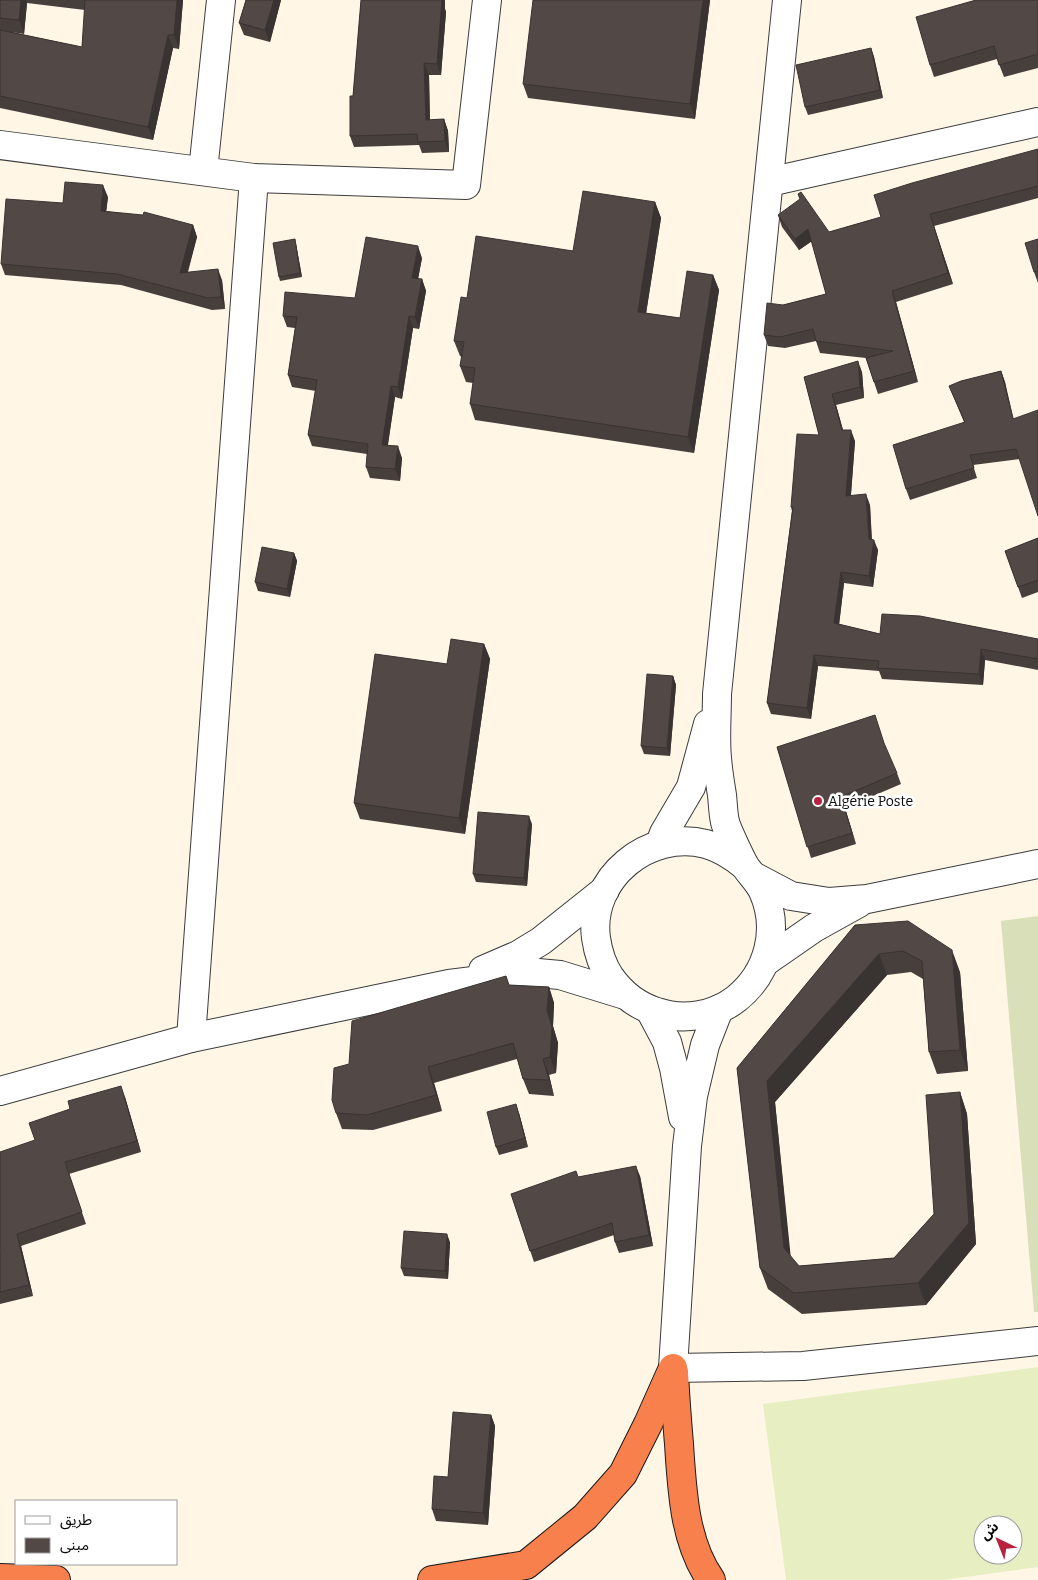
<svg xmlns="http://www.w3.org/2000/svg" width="1038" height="1580" font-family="Bitter,'Noto Sans Arabic',serif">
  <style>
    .cemetery { fill: #d8dfb9 }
    .pitch { fill: #e7efc2; fill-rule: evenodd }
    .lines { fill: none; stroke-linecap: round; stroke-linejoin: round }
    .minor-casing { stroke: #3c3c3c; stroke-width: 30 }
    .highway-casing { stroke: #1a1a1a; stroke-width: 30 }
    .minor { stroke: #fff; stroke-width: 28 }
    .highway { stroke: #f7804c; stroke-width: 28 }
    .wall { fill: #473f3c; fill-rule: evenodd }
    .shaded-wall { fill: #393331 }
    .building { fill: #524946; stroke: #393331 }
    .poi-dot { fill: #b92140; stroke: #fff; stroke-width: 2 }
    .labels { text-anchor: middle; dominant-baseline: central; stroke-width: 5; stroke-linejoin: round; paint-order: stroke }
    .poi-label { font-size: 14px; fill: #090909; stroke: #fff; text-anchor: start }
  </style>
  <rect width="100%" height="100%" fill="#fff6e6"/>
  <!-- cemetery -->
  <polygon class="cemetery" points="1038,916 1038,1312 1034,1312 1001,921"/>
  <!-- pitch -->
  <path class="pitch" d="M1038,1367V1567L944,1580H786L763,1404ZM983,1525H1013V1555H983Z"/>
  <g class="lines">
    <defs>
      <g id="minor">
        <polyline points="0,145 254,178 466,185 487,0"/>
        <polyline points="203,171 221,0"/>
        <polyline points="769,182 1038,122"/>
        <polyline points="660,844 664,833 691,787 708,724"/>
        <path d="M745,866C733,856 721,848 706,844C649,829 588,878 596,938C598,952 602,965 610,977C622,994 637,1006 657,1012C683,1021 714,1016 736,999C769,973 780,929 763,891C758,881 751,875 745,866C741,859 727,830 725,822C723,813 723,804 722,795C720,783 718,770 717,758C715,737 717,715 717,694L787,0"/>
        <polyline points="755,877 791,896 829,902 867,899 1038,864"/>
        <polyline points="765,962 814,928 859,903"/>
        <polyline points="483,970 518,955 541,941 605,890"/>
        <polyline points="719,1009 705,1045 693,1096 687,1146 673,1368 803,1366 1038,1341"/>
        <polyline points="650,1010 667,1042 674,1068 683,1117"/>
        <polyline points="191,1038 254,178"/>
        <polyline points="0,1091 191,1038 449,984 538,973 560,975 625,995"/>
      </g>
      <g id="highway">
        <path d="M674,1372C675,1396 677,1420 679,1444C682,1489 684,1542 711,1580"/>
        <polyline points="0,1578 56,1580"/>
        <polyline points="432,1580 526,1565 585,1517 623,1474 648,1424 673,1368"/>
      </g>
    </defs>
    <!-- minor casing -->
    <use href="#minor" class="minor-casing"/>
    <!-- highway casing -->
    <use href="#highway" class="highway-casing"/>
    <!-- minor -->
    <use href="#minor" class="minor"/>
    <!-- highway -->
    <use href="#highway" class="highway"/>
  </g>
  <!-- wall -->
  <g class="wall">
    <path d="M0,0H183L179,49L173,48L153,140L0,108ZM27,3L85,10L82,47L11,32L24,34Z"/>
    <polygon points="246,0 281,0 270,42 244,35 239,23"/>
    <polygon points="361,0 445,0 445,9 446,12 441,75 429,75 430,120 444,119 448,131 449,152 422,153 419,145 354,147 350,136"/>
    <polygon points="710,0 695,119 528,98 523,84"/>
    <polygon points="1038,0 1038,68 1004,77 997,59 934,77 930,65"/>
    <polygon points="871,48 874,57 883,98 808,115 805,107"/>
    <polygon points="1038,149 1038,198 934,226 953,284 896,302 918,382 878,394 866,358 820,353 816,341 785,348 768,346 764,335 783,305 826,294 812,241 799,250 782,227 778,215 829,232 881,217"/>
    <polygon points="108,197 106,211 193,225 197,237 188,272 222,280 225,309 212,310 121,285 5,275 1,264 63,203"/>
    <polygon points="655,202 661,218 646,313 680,318 713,275 719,290 694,453 475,420 470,404 473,383 466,382 460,366 462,357 460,356 454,341 467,298 573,251"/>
    <polygon points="1038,239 1038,283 1034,272"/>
    <polygon points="296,244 302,277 280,281 279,277"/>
    <polygon points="422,258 418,279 422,279 426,291 419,329 413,328 402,399 395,397 388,445 402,458 400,481 370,478 366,467 367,454 312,446 308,435 316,391 292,387 288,375 295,328 287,327 283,316 355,298"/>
    <polygon points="1001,371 1005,382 1020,459 973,465 977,478 910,500 906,489 964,422 949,386"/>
    <polygon points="862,372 864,398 836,405 843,430 855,441 851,495 870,505 872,539 878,550 873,587 844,583 839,624 880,634 1038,639 1038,670 985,660 983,685 882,679 879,671 818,666 811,719 771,714 767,703 792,511 791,507 819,435 804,377"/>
    <polygon points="1038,538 1038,592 1022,598 1005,551"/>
    <polygon points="294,553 297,561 290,597 258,591 255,582"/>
    <polygon points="484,644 490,659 465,834 360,819 354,803 447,664"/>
    <polygon points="673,676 676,685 670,756 644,754 641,746"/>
    <polygon points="777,747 897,773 901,784 845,808 856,844 811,858"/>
    <polygon points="532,824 527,886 476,882 473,874"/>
    <polygon points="855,925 960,972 968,1071 937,1074 929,1052 923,979 911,972 887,975 775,1102 790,1256 799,1266 894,1258 934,1214 960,1092 967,1114 976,1244 926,1305 802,1314 768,1289 760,1268 737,1068"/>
    <polygon points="510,985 549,987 554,1003 553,1026 558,1043 556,1073 549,1075 554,1096 529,1094 523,1079 517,1059 434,1083 442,1111 373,1130 342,1129 336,1113 349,1064"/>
    <polygon points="125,1097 141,1152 69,1174 86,1224 21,1246 33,1296 0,1304 0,1251 1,1251 35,1140"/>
    <polygon points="519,1113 528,1147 499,1155 496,1147"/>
    <polygon points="640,1176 653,1246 619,1253 615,1242 614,1235 534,1262 511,1194 578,1177"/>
    <polygon points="450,1242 448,1279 404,1276 401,1268"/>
    <polygon points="491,1415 495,1426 488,1525 436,1521 432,1509 448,1477"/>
  </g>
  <!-- shaded-wall -->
  <g class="shaded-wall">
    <polygon points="21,0 26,0 27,3 24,34 19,20"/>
    <polygon points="177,0 183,0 179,49 174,35"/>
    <polygon points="274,0 281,0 270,42 265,30"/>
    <polygon points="441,0 445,0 445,9 446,12 441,75 437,64"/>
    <polygon points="703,0 710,0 695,119 690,104"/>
    <polygon points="168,35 173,48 153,140 148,127"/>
    <polygon points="871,48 874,57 883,98 880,90"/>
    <polygon points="424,63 429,75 430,131 426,120"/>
    <polygon points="444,119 448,131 449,152 445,141"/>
    <polygon points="103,185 108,197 105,222 101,211"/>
    <polygon points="655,202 661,218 644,327 638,312"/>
    <polygon points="930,214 934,226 953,284 948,273"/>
    <polygon points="193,225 197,237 184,284 180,273"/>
    <polygon points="808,229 812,241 799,250 795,239"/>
    <polygon points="295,239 296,244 302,277 300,273"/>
    <polygon points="418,246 422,258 416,289 412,278"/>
    <polygon points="218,269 222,280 225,309 221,297"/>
    <polygon points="713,275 719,290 694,453 688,437"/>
    <polygon points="422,279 426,291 419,329 415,317"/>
    <polygon points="892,291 896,302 918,382 914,371"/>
    <polygon points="409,316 413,328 402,399 398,387"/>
    <polygon points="858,361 862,372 864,398 860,387"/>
    <polygon points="1001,371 1005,382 1016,429 1013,419"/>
    <polygon points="391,386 395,397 386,456 382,445"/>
    <polygon points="832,394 836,405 846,441 842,430"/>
    <polygon points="851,430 855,441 850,506 846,496"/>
    <polygon points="398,446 402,458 400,481 395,469"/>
    <polygon points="866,494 870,505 872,549 874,540 878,550 873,587 869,576 869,539"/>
    <polygon points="294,553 297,561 290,597 287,589"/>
    <polygon points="841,572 844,583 838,634 834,623"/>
    <polygon points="484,644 490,659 465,834 459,818"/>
    <polygon points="981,649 985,660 983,685 979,674"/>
    <polygon points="814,655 818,666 811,719 807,708"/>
    <polygon points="673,676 676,685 670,756 667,748"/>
    <polygon points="841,797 845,808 856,844 852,833"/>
    <polygon points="529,816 532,824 527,886 524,878"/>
    <polygon points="952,950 960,972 968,1071 960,1050"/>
    <polygon points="879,954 887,975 775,1102 792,1269 784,1248 767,1081"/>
    <polygon points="549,987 554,1003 553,1026 558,1043 556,1073 550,1057 547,1010"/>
    <polygon points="543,1059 549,1075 554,1096 549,1080"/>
    <polygon points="428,1067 434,1083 442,1111 436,1095"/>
    <polygon points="121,1086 125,1097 141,1152 137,1141"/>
    <polygon points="960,1092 967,1114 976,1244 926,1305 918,1283 969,1223"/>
    <polygon points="516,1104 519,1113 528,1147 525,1138"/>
    <polygon points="636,1166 640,1176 653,1246 649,1235"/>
    <polygon points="17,1234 21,1246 33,1296 29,1285"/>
    <polygon points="447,1234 450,1242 448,1279 445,1271"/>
    <polygon points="491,1415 495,1426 488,1525 483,1513"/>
  </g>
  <!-- building -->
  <g class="building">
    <polygon points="0,0 21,0 19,20 0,18"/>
    <polygon points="85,0 177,0 174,35 168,35 148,127 0,96 0,30 82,47"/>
    <polygon points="246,0 274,0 265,30 239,23"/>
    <polygon points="361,0 442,0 437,64 424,63 426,120 444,119 445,141 418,142 417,134 350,136 350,96 353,96"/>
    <polygon points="533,0 703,0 690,104 523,84"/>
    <polygon points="976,0 1038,0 1038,54 999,65 994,46 930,65 916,17"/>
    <polygon points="871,48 880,90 805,107 796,65"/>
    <polygon points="1038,149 1038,186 930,214 948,273 892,291 914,371 874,382 866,358 893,351 816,341 813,329 780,337 764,335 767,303 783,305 826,294 808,229 795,239 778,215 800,199 798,194 801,192 829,232 881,217 874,195 912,183"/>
    <polygon points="65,182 103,185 101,211 143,215 144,212 193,225 180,273 218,269 221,297 208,298 117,274 1,264 6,199 63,203"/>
    <polygon points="583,191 655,202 638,312 680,318 687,271 713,275 688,437 470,404 475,368 460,366 464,342 454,341 461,297 467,298 476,236 573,251"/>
    <polygon points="366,237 418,246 412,278 422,279 415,317 409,316 398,387 391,386 382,445 398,446 395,469 366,467 368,444 308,435 317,380 288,375 297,317 283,316 285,292 355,298"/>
    <polygon points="295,239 300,273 279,277 273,243"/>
    <polygon points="1038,239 1038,271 1034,272 1025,243"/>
    <polygon points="858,361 860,387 832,394 842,430 851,430 846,496 866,494 869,539 874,540 869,576 841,572 834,623 880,634 882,614 920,616 1038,639 1038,659 981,649 979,674 878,668 879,661 814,655 807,708 767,703 793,507 791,507 797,434 819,435 804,377"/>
    <polygon points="1001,371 1013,419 1038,410 1038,516 1016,449 970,455 974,468 906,489 893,445 965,422 949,386 961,381"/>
    <polygon points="1038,538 1038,580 1018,587 1005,551"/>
    <polygon points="262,547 294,553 287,589 255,582"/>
    <polygon points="451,639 484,644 459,818 354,803 375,654 447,664"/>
    <polygon points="647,674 673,676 667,748 641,746"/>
    <polygon points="875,715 884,743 897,773 841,797 852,833 807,847 777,747"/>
    <polygon points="478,812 529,816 524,878 473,874"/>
    <polygon points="908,921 952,950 960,1050 929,1052 922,961 903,951 879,954 767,1081 784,1248 799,1266 894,1258 934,1214 926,1095 960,1092 969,1223 918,1283 794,1293 760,1268 737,1068 855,925"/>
    <polygon points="506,976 509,985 549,987 547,1010 552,1027 550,1057 543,1059 549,1080 523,1079 513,1043 428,1067 436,1095 367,1115 336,1113 332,1100 334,1068 349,1064 352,1021"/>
    <polygon points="121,1086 137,1141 65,1162 82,1212 17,1234 29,1285 0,1292 0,1251 1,1251 0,1247 0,1152 35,1140 29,1123 70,1109 68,1101"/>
    <polygon points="516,1104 525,1138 496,1147 487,1112"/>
    <polygon points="636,1166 649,1235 615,1242 612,1223 530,1251 511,1194 576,1171 578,1177"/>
    <polygon points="404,1231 447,1234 445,1271 401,1268"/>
    <polygon points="453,1412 491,1415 483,1513 432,1509 434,1476 448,1477"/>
  </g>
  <!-- markers -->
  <circle class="poi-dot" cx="818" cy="801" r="5"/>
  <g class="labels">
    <!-- poi labels -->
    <g class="poi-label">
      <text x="828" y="801">Algérie Poste</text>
    </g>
  </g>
  <!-- legend -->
  <rect x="15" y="1500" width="162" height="65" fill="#ffffff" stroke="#9d9d9d"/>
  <rect x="25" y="1516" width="25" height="8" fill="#ffffff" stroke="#9d9d9d"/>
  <text x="60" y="1525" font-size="15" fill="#090909">طريق</text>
  <rect x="25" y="1538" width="25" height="15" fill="#524946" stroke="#9d9d9d"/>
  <text x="60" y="1550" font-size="15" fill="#090909">مبنى</text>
  <!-- north arrow -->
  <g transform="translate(998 1540) rotate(317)"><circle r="24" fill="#ffffff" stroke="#9d9d9d"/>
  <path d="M0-4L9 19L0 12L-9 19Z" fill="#b92140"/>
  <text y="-8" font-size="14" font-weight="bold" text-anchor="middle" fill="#090909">ش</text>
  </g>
</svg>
